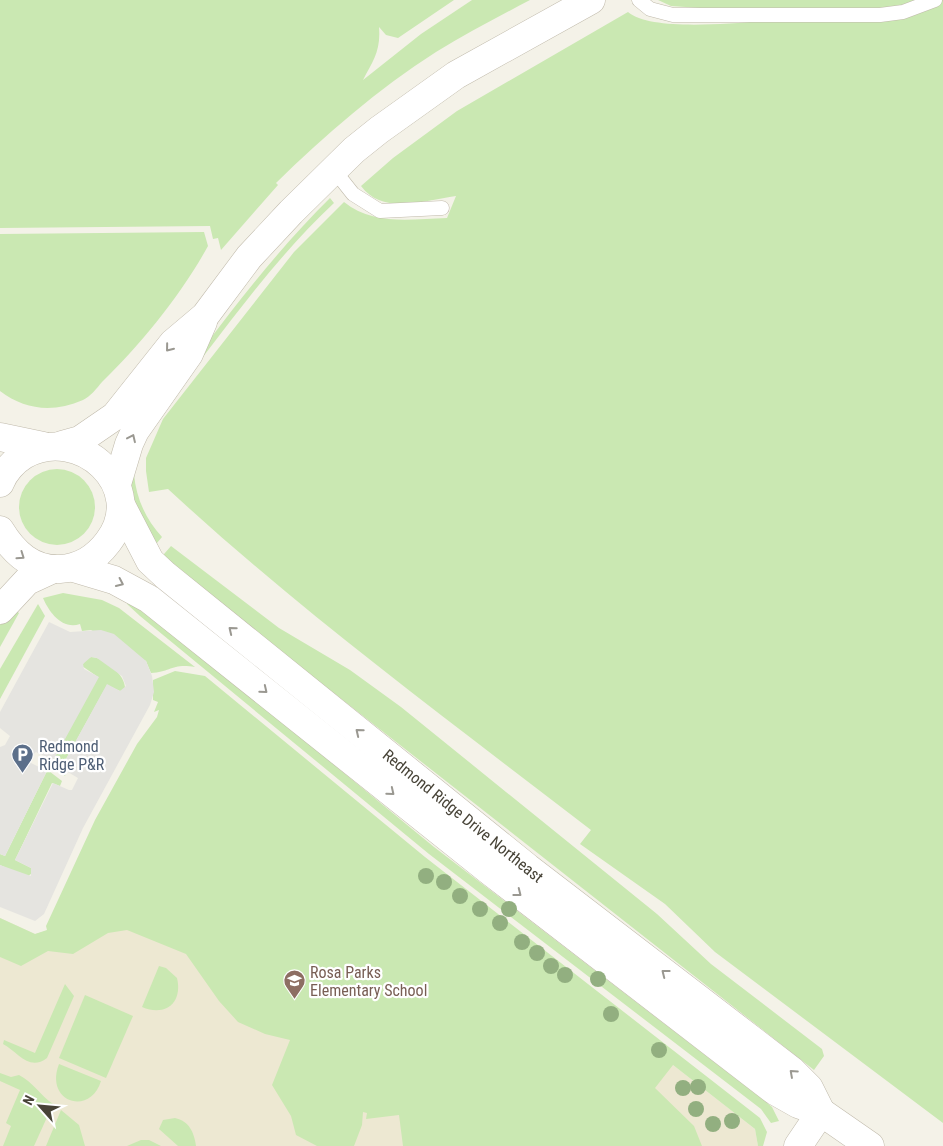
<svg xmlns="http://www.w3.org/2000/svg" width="943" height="1146" font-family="'Roboto Condensed',sans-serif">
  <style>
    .education { fill: #ede8d2 }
    .green { fill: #cae8b2 }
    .parking { fill: #e5e4e0 }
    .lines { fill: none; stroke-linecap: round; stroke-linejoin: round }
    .service-casing { stroke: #c0baab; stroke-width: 15 }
    .minor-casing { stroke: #c0baab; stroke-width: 29 }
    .tertiary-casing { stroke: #c0baab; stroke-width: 29 }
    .service { stroke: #fff; stroke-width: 14 }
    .minor { stroke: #fff; stroke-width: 28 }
    .tertiary { stroke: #fff; stroke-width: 28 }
    .tree { fill: #92af80 }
    .oneway { stroke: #9a9891 }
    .labels { text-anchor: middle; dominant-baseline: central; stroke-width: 4.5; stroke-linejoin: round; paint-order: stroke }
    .service-label { font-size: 16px; fill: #4e5e75; stroke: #fff; text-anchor: start }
    .street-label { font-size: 16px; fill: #474337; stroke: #fff }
    .education-label { font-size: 16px; fill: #785e54; stroke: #fff; text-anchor: start }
  </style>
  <rect width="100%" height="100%" fill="#f4f2e8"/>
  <!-- education -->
  <polygon class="education" points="143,906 673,1065 755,1129 758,1146 0,1146 0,918 35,934"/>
  <!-- green -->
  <g class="green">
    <path d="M0,0H454L398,38L386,35L379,27C381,51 373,61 363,80L421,34L472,0H530C498,17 467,33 436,52C378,89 325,135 276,183L278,185L221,250L218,238L213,239L210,226L0,228Z"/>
    <path d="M658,0H943V1123L715,952L665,904L580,844L591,830C448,720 301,612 168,489L149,492L146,471V458L163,419L294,252L344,202C374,226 411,219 447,218L456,196C425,200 383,216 361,186L393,158L457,111L628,12C656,36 774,19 813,16L671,6Z"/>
    <path d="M330,198L334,203C267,266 214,344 158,416L154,413C210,340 264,263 330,198Z"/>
    <path d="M204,232L208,246C181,295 142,343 102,382C97,388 90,397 83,400C53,413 25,410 0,391V234Z"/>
    <circle cx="57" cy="507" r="38"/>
    <path d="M134,474C136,498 146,520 162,537L151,550L128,488Z"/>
    <polygon points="171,546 279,628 350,670 401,707 657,914 711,964 822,1049 824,1056 814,1070 335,694 158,561"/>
    <path d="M63,593L102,600L119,608L195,667C172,663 171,672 151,673L146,661L91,630L82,631L80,624C62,630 49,612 43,598Z"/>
    <polygon points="130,597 434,847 765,1101 772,1107 779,1121 771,1123 761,1109 429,854 140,616 127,604"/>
    <polygon points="38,604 45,616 0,699 0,669"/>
    <polygon points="11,607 19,613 0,647 0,625"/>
    <path d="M91,657C104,657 126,675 125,689L120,691L107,685L61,768L67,771L65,776L51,762L44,759L45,756L53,760L98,677L82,666L85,660Z"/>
    <polygon points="175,671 205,676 425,857 760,1118 767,1132 763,1146 758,1146 755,1129 673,1065 655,1088 694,1126 702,1146 403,1146 399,1115 366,1119 367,1113 363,1112 362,1125 354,1146 317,1146 296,1135 291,1116 272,1085 290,1040 265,1034 238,1022 219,1001 186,954 127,930 108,933 73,954 48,951 21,966 0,957 0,918 35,934 47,930 46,926 95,820 137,744 157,717 159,710 154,712 158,702 153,700 153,680"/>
    <polygon points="41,765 62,781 60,786 52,783 15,860 31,868 32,873 27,877 0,865 0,854 5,856 47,771 40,767"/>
    <path d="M159,966L166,968L177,978C183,1003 165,1017 142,1007Z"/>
    <path d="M65,984L74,996L47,1058C29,1072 18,1052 3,1044L4,1040L35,1053Z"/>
    <polygon points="85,995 133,1016 106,1078 59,1058"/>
    <path d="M59,1064L101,1081C90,1117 44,1102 59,1064Z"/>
    <path d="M0,1073L11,1077L19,1075C33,1082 40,1095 53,1104L34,1146H3L11,1126L6,1123L20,1090L0,1081Z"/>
    <polygon points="61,1110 79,1125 85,1146 46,1146"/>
    <path d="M175,1118C189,1121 194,1132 196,1146H178L159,1129L163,1120Z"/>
    <polygon points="141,1140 149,1140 161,1146 127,1146"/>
  </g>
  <!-- parking -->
  <polygon class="parking" points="49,622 70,632 101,630 114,634 146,661 152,676 154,692 150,705 83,828 44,914 35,921 0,907 0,865 31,876 31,868 15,860 53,783 69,790 72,790 78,778 61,768 107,684 120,691 126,686 122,676 97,658 91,657 83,664 84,669 99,677 53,761 36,752 31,756 31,763 47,771 5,856 0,854 0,747 5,745 10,736 0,728 0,712"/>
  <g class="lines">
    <defs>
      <g id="service">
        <polyline points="639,0 650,9 673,15 880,15 903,12 935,0"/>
        <polyline points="334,170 353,194 380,211 442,208"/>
      </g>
      <g id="minor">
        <polyline points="62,445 80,440 115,416 173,343 205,316 249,257 291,212 354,150 379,130 456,75 591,0"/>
        <polyline points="117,484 129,444 135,431 189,354 203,322"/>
        <polyline points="798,1146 821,1112"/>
      </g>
      <g id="tertiary">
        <polyline points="0,437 43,446"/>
        <path d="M0,483C4,472 14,461 24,455C79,423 150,487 108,542C96,558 80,568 60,569C32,570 14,553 0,530"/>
        <polyline points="121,505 150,561 165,575 528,868 791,1070 809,1088 821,1112"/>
        <polyline points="74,568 114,580 149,599 491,872 775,1091 798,1104 821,1112 870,1146"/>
        <polyline points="0,610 27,581 53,569"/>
      </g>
    </defs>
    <!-- service casing -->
    <use href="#service" class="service-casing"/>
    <!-- minor casing -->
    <use href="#minor" class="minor-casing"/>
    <!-- tertiary casing -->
    <use href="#tertiary" class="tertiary-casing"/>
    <!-- service -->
    <use href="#service" class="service"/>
    <!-- minor -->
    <use href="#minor" class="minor"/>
    <!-- tertiary -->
    <use href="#tertiary" class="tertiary"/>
  </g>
  <!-- trees -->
  <g class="tree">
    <circle cx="426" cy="876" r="8"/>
    <circle cx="444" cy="882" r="8"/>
    <circle cx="460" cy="896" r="8"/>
    <circle cx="480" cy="909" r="8"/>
    <circle cx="509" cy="909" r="8"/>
    <circle cx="500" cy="923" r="8"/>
    <circle cx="522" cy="942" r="8"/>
    <circle cx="537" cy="953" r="8"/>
    <circle cx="551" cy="966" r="8"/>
    <circle cx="565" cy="975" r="8"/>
    <circle cx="598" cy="979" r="8"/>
    <circle cx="611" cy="1014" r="8"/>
    <circle cx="659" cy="1050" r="8"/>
    <circle cx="698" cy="1087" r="8"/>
    <circle cx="683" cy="1088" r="8"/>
    <circle cx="696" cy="1109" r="8"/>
    <circle cx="732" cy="1121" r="8"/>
    <circle cx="713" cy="1124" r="8"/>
  </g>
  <!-- one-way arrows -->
  <defs><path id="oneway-chevron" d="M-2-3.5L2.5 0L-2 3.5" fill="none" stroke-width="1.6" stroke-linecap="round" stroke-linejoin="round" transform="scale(1.25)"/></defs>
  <g class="oneway">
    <use href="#oneway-chevron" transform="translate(169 348) rotate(129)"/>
    <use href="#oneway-chevron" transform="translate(132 438) rotate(-65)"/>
    <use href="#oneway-chevron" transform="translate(21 556) rotate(35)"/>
    <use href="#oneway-chevron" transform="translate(120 583) rotate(25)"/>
    <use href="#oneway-chevron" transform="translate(232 630) rotate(-141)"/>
    <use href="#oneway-chevron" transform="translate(264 690) rotate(39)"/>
    <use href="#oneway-chevron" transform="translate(359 732) rotate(-141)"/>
    <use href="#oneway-chevron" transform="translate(391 792) rotate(39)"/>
    <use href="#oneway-chevron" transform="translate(518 893) rotate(38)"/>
    <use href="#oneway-chevron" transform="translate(665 973) rotate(-142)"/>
    <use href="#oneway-chevron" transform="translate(793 1073) rotate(-138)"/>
  </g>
  <!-- icons -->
  <defs>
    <symbol id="parking-pin" viewBox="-11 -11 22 30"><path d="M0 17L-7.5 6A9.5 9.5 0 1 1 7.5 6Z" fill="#5c6f8a" stroke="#fff"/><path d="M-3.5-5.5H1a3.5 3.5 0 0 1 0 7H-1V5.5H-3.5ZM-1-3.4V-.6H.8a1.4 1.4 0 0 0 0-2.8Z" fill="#fff"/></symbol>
    <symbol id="school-pin" viewBox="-11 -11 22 30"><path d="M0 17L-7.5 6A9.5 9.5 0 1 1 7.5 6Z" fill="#8d6e63" stroke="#fff"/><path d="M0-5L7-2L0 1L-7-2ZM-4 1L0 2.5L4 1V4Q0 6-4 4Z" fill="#fff"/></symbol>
  </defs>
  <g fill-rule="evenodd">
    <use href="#parking-pin" x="10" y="742" width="25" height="34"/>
    <use href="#school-pin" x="282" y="968" width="25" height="34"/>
  </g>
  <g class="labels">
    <!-- service labels -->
    <g class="service-label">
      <text x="39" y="746">Redmond<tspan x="39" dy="18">Ridge P&amp;R</tspan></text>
    </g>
    <!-- street labels -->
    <g class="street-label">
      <text transform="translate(463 816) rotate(39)">Redmond Ridge Drive Northeast</text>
    </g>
    <!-- education labels -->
    <g class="education-label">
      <text x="310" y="972">Rosa Parks<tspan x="310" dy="18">Elementary School</tspan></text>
    </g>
  </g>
  <!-- north arrow -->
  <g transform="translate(40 1106) rotate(297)" stroke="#ffffff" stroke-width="4" paint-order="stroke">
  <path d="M0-4L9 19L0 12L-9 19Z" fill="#474337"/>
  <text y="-8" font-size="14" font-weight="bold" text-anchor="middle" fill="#474337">N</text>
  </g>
</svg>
